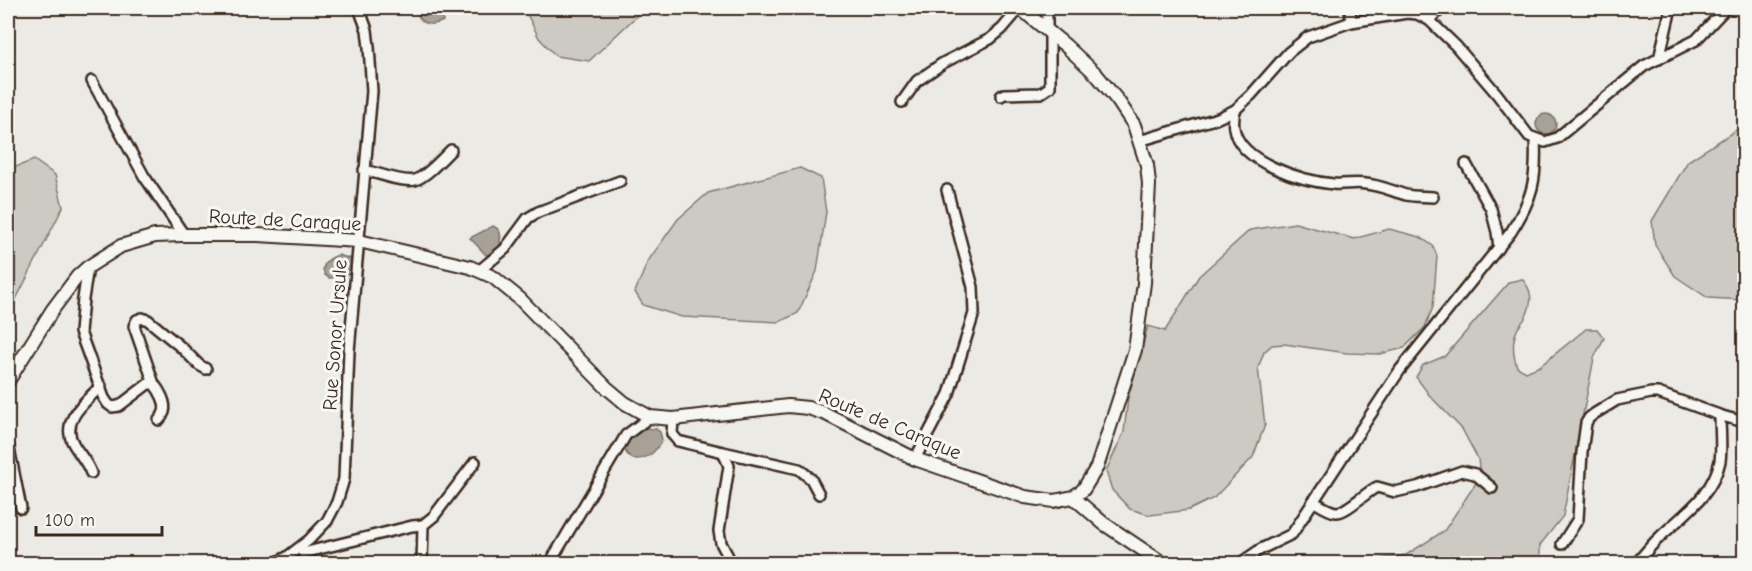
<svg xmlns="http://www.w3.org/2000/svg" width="1752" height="571" font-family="'Comic Neue',sans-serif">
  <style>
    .green { fill: #cdcac4; stroke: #847a71; stroke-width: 1.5 }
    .water { fill: #a8a198; stroke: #7c7167; stroke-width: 1.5 }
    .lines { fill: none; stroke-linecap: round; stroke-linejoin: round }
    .street-casing { stroke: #3b2a1e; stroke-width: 14 }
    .secondary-casing { stroke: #3b2a1e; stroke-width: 16 }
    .street { stroke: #f6f6f2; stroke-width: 9 }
    .secondary { stroke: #f6f6f2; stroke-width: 12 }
    .labels { text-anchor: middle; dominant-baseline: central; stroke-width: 6; stroke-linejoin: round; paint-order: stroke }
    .street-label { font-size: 20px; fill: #3b2a1e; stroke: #f6f6f2 }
  </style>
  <rect width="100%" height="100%" fill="#ebeae5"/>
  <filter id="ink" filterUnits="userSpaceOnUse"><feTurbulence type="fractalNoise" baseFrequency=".0167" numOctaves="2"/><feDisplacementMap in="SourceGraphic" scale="12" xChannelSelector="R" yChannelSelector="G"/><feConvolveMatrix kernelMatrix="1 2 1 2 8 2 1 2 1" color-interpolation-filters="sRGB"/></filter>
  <g filter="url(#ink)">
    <!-- green -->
    <g class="green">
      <polygon points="524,8 645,8 589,61 556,56 539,38"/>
      <polygon points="1744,125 1744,300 1708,298 1675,276 1655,245 1652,221 1688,161"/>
      <polygon points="34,160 55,175 63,207 8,315 8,170"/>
      <polygon points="800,168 821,178 826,212 817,271 798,313 779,322 682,317 643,305 635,292 648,261 678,219 708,193"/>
      <polygon points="1295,223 1354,239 1389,229 1420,237 1433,246 1437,256 1433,307 1425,327 1404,348 1380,354 1347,353 1284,344 1272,345 1264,352 1258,368 1265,425 1253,457 1214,498 1189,510 1150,515 1130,509 1112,490 1106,471 1124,432 1128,398 1148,326 1165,331 1199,276 1250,230"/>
      <path d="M1522,279C1533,291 1533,303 1525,318C1523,322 1519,325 1517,330C1512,341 1513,355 1517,367L1526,372L1540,366L1586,329H1597L1604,338L1594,358L1563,516L1540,545V563L1345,564L1406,555L1444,531L1480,477L1478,459L1462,429L1430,396L1416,377L1423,365L1445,356L1509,282Z"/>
    </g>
    <!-- water -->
    <g class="water">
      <path d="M426,8L438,11L443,16V21C434,26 421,26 418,14Z"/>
      <circle cx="1546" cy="124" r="10"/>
      <path d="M493,226C503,230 501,239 499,248L493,254L486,255L470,238Z"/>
      <path d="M338,255L351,259C355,266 351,273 344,277L329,278L325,275L323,269C325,261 330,258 338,255Z"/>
      <path d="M642,428L656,429L660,432L662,440C656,452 646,460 633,459L627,454L624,448L628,439Z"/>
    </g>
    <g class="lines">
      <defs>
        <g id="street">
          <polyline points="1350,8 1351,22"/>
          <polyline points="1429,20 1442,8"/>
          <polyline points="1047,29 1047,8"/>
          <polyline points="1659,59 1671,8"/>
          <polyline points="92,81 144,176 184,235"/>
          <polyline points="1001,96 1004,94 1041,93 1050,87 1050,32"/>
          <polyline points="902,102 917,81 943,63 990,39 1002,29 1020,8"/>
          <path d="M1235,110C1234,115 1233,122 1234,128C1239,163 1304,181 1333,184C1344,185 1355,182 1366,184C1379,185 1392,191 1406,195C1415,197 1424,196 1433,197"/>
          <polyline points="1139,141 1218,118 1235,110 1251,95 1289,52 1308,37 1351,22 1407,13 1417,14 1429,20 1456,46 1497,94 1529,136 1545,142 1557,138 1644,66 1696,40 1726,8"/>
          <polyline points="1466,164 1491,209 1497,232 1499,248"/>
          <path d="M364,170C378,173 402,183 415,180C426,177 443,158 451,150"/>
          <path d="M88,267L83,299L80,332L104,398L108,404L112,407L119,406L148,384H154C159,390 167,403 164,412C163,415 161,418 159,420"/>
          <polyline points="480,270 505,249 528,218 538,212 620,181"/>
          <polyline points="154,384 134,326 137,320 142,318 148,320 182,348 199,365 206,369"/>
          <polyline points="673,419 672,434 678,441 723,452 729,466 719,531 721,543 732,564"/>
          <polyline points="8,443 21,508"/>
          <polyline points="723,452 799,469 811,479 819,494"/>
          <polyline points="915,459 949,394 974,313 973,287 947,190"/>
          <path d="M91,473C87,462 80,455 74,445C59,421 86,401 101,386"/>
          <path d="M1313,501C1320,505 1328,511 1336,512C1346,513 1366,492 1377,487L1395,492L1417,487L1462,471L1475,474L1492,488"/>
          <polyline points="1562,544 1578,519 1582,452 1586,423 1589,418 1594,414 1617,400 1651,393 1658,393 1722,416 1744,422"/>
          <polyline points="303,553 412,526 423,525 434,516 475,462"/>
          <polyline points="273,564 287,557 309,540 327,521 337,502 344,479 349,351 372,91 369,47 367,30 359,8"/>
          <polyline points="422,564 423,525"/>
          <polyline points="552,564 554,556 626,435 650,417"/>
          <path d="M1239,564L1261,549L1292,534L1400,370L1511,232C1533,198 1537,179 1535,139"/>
          <path d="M1636,564C1644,554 1652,544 1661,536C1684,514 1713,495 1720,461C1722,447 1720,430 1720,415"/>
        </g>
        <g id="secondary">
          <polyline points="8,381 53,309 77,277 88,267 121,246 155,236 182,235 258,235 359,241 470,267 493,277 520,299 606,387 625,403 650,417 673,419 788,406 808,408 826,414 915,459 1025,497 1054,501 1073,497 1083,490 1097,467 1135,350 1144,283 1149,184 1147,165 1134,125 1118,101 1096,74 1066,46 1020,8"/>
          <polyline points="1073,497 1103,523 1164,564"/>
        </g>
      </defs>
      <!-- street casing -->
      <use href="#street" class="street-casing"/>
      <!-- secondary casing -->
      <use href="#secondary" class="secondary-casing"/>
      <!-- street -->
      <use href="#street" class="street"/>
      <!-- secondary -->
      <use href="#secondary" class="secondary"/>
    </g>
  </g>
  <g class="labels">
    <!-- street labels -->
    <g class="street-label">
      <text transform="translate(285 220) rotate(3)">Route de Caraque</text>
      <text transform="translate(335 335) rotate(-86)">Rue Sonor Ursule</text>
      <text transform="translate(890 424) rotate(23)">Route de Caraque</text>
    </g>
  </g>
  <!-- margin -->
  <rect width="1752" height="571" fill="none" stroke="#f6f6f2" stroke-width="30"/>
  <rect x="15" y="15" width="1722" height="541" fill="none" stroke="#3b2a1e" stroke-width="2" filter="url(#ink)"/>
  <!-- scale -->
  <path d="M36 526v9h126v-9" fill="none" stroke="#3b2a1e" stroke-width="3"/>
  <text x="45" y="526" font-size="18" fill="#3b2a1e" stroke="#f6f6f2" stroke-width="4.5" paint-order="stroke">100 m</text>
</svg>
